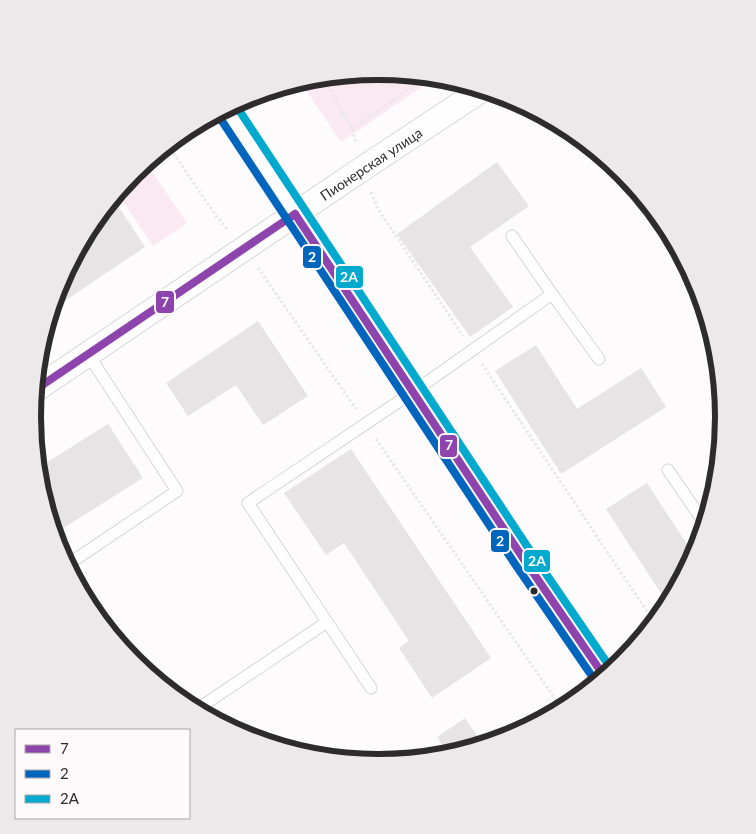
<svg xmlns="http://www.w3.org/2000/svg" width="756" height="834" font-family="Lato,sans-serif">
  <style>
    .green { fill: #fbe9f2 }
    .building { fill: #e6e4e5 }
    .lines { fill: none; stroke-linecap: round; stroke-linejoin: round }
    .lane-casing { stroke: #d9d6d7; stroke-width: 13 }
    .street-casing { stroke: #d9d6d7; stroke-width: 26 }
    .secondary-casing { stroke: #d9d6d7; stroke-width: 29 }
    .path { stroke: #e8e7e7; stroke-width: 3; stroke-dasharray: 2.5 2.5; stroke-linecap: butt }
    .lane { stroke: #fffeff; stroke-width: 11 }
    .street { stroke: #fffeff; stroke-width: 24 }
    .secondary { stroke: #fffeff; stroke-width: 28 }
    .bus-1-casing { stroke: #fefafc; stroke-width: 11 }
    .bus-2-casing { stroke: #fefafc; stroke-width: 11 }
    .bus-3-casing { stroke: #fefafc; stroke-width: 11 }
    .bus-1 { stroke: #8e44ad; stroke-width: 8 }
    .bus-2 { stroke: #0065bd; stroke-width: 8 }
    .bus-3 { stroke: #00a9ce; stroke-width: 8 }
    .bus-dot { fill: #2e2b2c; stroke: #fefafc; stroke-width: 2 }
    .labels { text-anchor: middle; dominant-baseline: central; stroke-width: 4; stroke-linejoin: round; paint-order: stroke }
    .street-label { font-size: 14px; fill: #2e2b2c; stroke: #fefafc }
    .rim { fill: none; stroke: #2e2b2c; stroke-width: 6 }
    .line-badge { stroke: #fefafc; stroke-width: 2 }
    .badge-label { font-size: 14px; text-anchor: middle; font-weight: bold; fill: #fff }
  </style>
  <rect width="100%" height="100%" fill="#fdfbfc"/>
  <!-- green -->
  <g class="green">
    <polygon points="378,72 436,77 341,142 300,81 311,78"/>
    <polygon points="146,163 187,223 153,246 117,193 134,172"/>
  </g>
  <!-- building -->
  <g class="building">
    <polygon points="497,162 529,206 470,247 513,307 470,337 397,234"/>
    <polygon points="113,198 145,247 51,310 59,285 91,225"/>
    <polygon points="258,321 308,396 263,425 236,385 188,416 166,383"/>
    <polygon points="536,345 577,409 641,368 666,407 561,474 495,371"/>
    <polygon points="108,424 143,478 54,534 39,484 38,468"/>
    <polygon points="351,449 491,658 432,698 399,648 409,641 344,543 326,555 284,493"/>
    <polygon points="647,483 694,555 668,604 606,509"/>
    <polygon points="465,718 483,744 449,755 437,737"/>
  </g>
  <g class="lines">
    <defs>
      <g id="lane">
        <polyline points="552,294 599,359"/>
        <polyline points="668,470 705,524"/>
        <polyline points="67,565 177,491 88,354"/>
        <polyline points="371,688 248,503 413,392 552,294 512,236"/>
        <polyline points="196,710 327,622"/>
      </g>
      <g id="street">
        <path id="s1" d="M35,390L362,169L483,89"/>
      </g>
      <polyline id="secondary" points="226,109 523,558 604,676"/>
    </defs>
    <!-- lane casing -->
    <use href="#lane" class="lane-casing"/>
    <!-- street casing -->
    <use href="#street" class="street-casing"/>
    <!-- secondary casing -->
    <use href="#secondary" class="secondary-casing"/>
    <!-- path -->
    <g class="path">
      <polyline points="323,77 352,129 356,143"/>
      <polyline points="352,129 428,76"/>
      <polyline points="168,145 216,216 228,230"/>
      <polyline points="371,192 378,209 463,336"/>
      <polyline points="258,268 356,409"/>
      <polyline points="482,364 654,622"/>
      <polyline points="376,439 562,709"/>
    </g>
    <!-- lane -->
    <use href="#lane" class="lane"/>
    <!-- street -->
    <use href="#street" class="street"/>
    <!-- secondary -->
    <use href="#secondary" class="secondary"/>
    <defs>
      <g id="bus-1">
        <polyline points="295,214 523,558 604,676"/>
        <polyline points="35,390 295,214"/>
      </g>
      <polyline id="bus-2" points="218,115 515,564 596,682"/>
      <polyline id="bus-3" points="235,104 531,552 612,670"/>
    </defs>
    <!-- bus-1 casing -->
    <use href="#bus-1" class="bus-1-casing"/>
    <!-- bus-2 casing -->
    <use href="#bus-2" class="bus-2-casing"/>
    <!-- bus-3 casing -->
    <use href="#bus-3" class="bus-3-casing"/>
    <!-- bus-1 -->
    <use href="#bus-1" class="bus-1"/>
    <!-- bus-2 -->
    <use href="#bus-2" class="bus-2"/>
    <!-- bus-3 -->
    <use href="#bus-3" class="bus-3"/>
  </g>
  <!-- markers -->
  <circle class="bus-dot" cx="534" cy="591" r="4.5"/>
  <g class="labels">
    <!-- street labels -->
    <g class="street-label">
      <text stroke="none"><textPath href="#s1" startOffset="405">Пионерская улица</textPath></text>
    </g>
  </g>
  <!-- crop -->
  <path d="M0 0H756V834H0ZM41 417a337 337 0 1 1 674 0a337 337 0 1 1-674 0Z" fill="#ede9eb" fill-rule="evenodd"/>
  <path class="rim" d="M41 417a337 337 0 1 1 674 0a337 337 0 1 1-674 0Z"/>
  <g class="line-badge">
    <rect x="302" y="245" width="20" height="24" rx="5" fill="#0065bd"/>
    <rect x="335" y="265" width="29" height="24" rx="5" fill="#00a9ce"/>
    <rect x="155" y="290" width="20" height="24" rx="5" fill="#8e44ad"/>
    <rect x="439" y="434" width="19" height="24" rx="5" fill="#8e44ad"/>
    <rect x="490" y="529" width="20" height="24" rx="5" fill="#0065bd"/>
    <rect x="523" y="549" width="28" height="24" rx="5" fill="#00a9ce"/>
  </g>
  <g class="badge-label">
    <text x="312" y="262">2</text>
    <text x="349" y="282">2А</text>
    <text x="165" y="307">7</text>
    <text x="449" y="450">7</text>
    <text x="500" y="546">2</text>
    <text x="537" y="566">2А</text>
  </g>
  <!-- legend -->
  <rect x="15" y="729" width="175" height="90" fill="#fefafc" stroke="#aba7a9"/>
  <rect x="25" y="745" width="25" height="8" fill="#8e44ad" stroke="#aba7a9"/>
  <text x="60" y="754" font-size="15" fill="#2e2b2c">7</text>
  <rect x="25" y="770" width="25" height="8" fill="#0065bd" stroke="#aba7a9"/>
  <text x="60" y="779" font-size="15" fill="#2e2b2c">2</text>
  <rect x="25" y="795" width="25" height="8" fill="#00a9ce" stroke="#aba7a9"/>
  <text x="60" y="804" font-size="15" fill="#2e2b2c">2А</text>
</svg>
